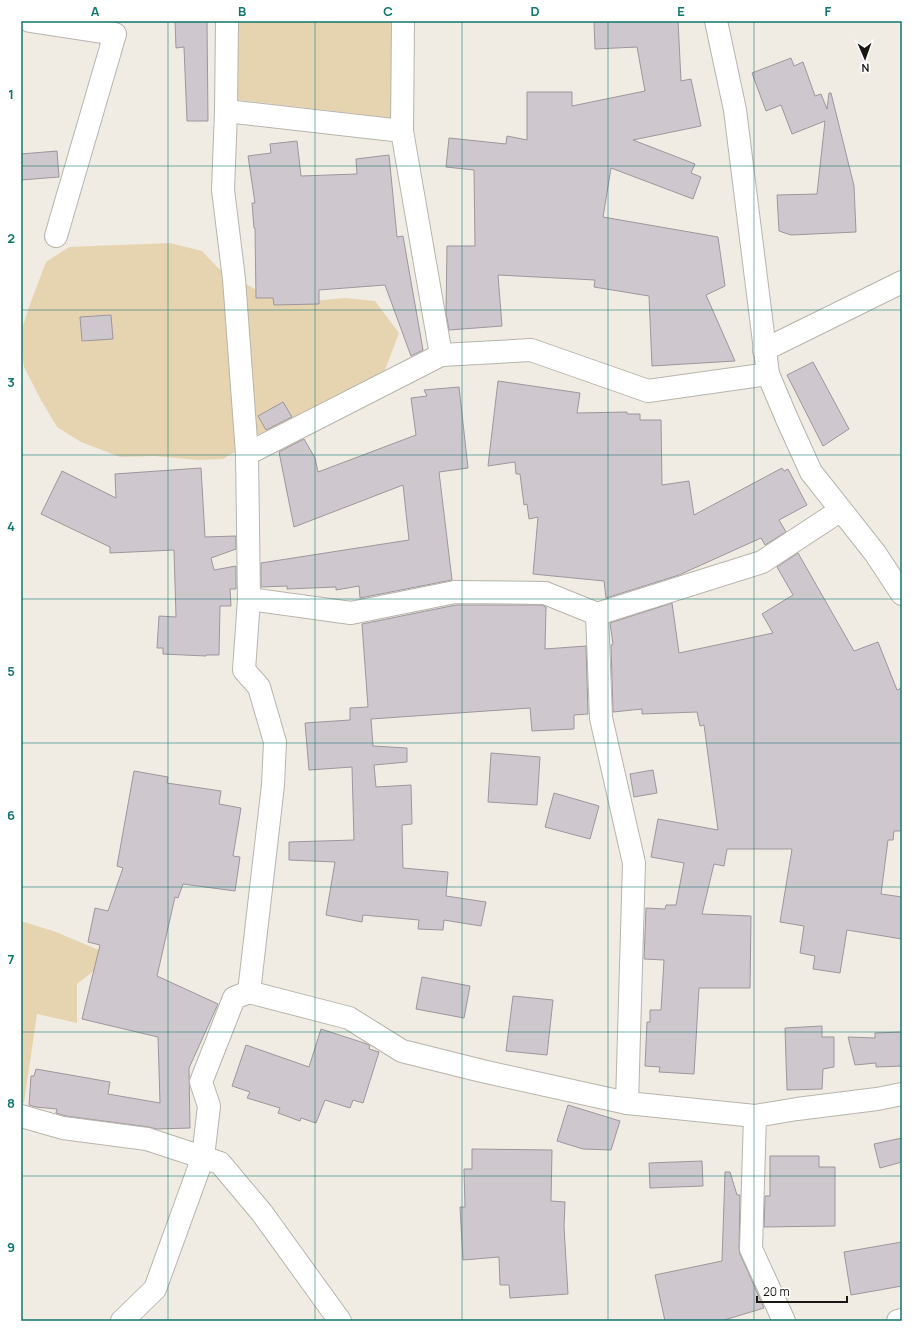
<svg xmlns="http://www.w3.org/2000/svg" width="923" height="1342" font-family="Manrope,sans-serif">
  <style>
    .green { fill: #e6d4b1 }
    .building { fill: #cfc7ce; stroke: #9d969c }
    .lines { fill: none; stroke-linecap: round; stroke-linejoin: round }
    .street-casing { stroke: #b8b4ab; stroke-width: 24 }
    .secondary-casing { stroke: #b8b4ab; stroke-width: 24 }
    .street { stroke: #fff; stroke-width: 22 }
    .secondary { stroke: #fff; stroke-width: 22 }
    .grid { fill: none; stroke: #0f766e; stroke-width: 1; stroke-opacity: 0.55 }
    .neatline { fill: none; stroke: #0f766e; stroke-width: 1.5 }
    .grid-label { font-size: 13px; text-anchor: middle; font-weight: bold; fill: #0f766e }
  </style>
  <rect width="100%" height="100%" fill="#f0ece3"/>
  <!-- green -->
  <g class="green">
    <polygon points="238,21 394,21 392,118 238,100"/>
    <polygon points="170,243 202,251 218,268 258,291 313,301 345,298 375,301 399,333 385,370 353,389 269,432 223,459 199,460 154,456 120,457 81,442 57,427 41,400 24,367 21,344 21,332 29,307 46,262 69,247"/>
    <polygon points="21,921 56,932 113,956 77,984 77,1023 37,1014 24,1103 21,1102"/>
  </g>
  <!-- building -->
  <g class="building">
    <polygon points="175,21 207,21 208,121 187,121 184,47 176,48"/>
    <polygon points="619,21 678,21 681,81 691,79 701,126 633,140 695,164 691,173 701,177 693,199 611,168 603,217 718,237 725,286 706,295 735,361 652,366 649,296 594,287 595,280 498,275 502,326 449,330 446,313 447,246 475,246 474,170 446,167 449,138 506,144 507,136 527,140 527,92 572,92 572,106 645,91 637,47 595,49 594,22"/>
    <polygon points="791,58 794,66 803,62 815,96 821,94 827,109 829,93 831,93 854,186 856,232 791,235 779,231 777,195 817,194 825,121 792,134 781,105 766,111 752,73"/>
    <polygon points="297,141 301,176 357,174 356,159 389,155 397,237 403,236 423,350 411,356 385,285 319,290 319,304 274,305 273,298 256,298 255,228 254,228 252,203 255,203 248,156 271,153 270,144"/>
    <polygon points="57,151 59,177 21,180 21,154"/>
    <polygon points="111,315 113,339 82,341 80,317"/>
    <polygon points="813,362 849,429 823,446 787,375"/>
    <polygon points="498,381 580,393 577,413 627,412 627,414 640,414 640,420 661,420 662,485 689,481 694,515 782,468 784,471 788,469 807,505 779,520 786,532 765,545 761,538 679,575 606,598 604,581 533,574 538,517 529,519 527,504 524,505 520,474 516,474 515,462 488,466"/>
    <polygon points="459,387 468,468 439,472 452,580 360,598 359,586 336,590 336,587 287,589 287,586 261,587 261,563 409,540 403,485 294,527 279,452 304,439 315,458 318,472 416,435 411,398 427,396 424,390"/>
    <polygon points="283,402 292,417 266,430 258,416"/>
    <polygon points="201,468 205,537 236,536 236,549 211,558 214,570 236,566 236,589 230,589 231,606 220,606 219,655 206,655 206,656 163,654 163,648 157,648 159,616 176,617 174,550 110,553 110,547 41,514 62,471 116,498 115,474"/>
    <polygon points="798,553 854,651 878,642 897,690 902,688 902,831 894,831 893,840 888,840 881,894 902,897 902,939 847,930 840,973 813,969 815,956 800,953 804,926 780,922 792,849 727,849 724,866 714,864 702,914 751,916 750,988 699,988 694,1074 659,1072 660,1067 645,1066 647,1022 650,1022 650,1010 661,1010 664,960 644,959 646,908 665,909 666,905 676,905 684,863 651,857 658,819 718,830 704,725 700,726 697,712 642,714 642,709 613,712 611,645 613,644 610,623 672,603 679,653 773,633 762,614 793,595 777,567"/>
    <polygon points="456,605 542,605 546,607 545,649 586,646 588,714 574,715 574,729 532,731 530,708 371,719 373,746 407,748 407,762 374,765 376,787 411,785 412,824 402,825 403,868 448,872 446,896 486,902 481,926 444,920 443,930 418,929 419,920 363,915 362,922 326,915 335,862 289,860 289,842 354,840 352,767 309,770 305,723 350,720 350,708 368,707 362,624"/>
    <polygon points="491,753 540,757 537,805 488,802"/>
    <polygon points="653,770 657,793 634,797 630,774"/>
    <polygon points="134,771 168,777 167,783 221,791 219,804 241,808 233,856 240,857 235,891 183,884 178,898 175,897 157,976 218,1004 189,1068 190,1128 157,1129 149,1127 66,1116 56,1113 57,1109 36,1107 29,1105 31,1076 34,1076 36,1069 110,1082 108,1094 160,1103 158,1037 82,1019 100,945 88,942 95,908 108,911 123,868 117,866"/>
    <polygon points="554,793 599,806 590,839 545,827"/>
    <polygon points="422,977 470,986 464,1018 416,1009"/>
    <polygon points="513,996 553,1000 547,1055 506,1051"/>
    <polygon points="822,1026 822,1037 834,1037 834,1067 823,1069 822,1089 787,1090 785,1028"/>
    <polygon points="321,1029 367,1044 370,1046 369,1049 379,1052 363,1103 353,1100 350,1108 325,1100 316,1123 301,1118 300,1121 278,1113 280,1108 247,1098 250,1092 232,1086 246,1045 309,1067"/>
    <polygon points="902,1032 902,1066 876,1067 876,1063 855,1065 848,1037 875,1038 875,1033"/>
    <polygon points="568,1105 620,1121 611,1150 583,1149 557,1141"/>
    <polygon points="902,1138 902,1162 880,1168 874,1144"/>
    <polygon points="472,1149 552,1150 551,1201 565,1202 564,1227 568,1294 510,1298 509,1285 500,1285 499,1257 463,1260 460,1207 465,1207 464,1169 472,1169"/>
    <polygon points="770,1156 819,1156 819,1167 835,1167 835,1226 764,1227 765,1196 770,1196"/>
    <polygon points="702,1161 703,1186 650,1188 649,1163"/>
    <polygon points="725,1172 730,1172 737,1195 740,1195 739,1249 740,1254 764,1308 721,1321 665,1321 655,1275 722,1261"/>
    <polygon points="902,1242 902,1286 851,1295 844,1252"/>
  </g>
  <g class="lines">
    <defs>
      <g id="street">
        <polyline points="30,21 115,34 56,236"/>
        <polyline points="227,21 226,111 223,190 234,279 247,454 249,599 244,670 259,687 275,742 273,785 249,992"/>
        <polyline points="403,21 402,131 441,355"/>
        <polyline points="226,111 402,131"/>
        <polyline points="764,350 902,282"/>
        <polyline points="247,454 441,355 531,350 648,391 768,374"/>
        <polyline points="249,599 351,613 455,592 545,593 597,614"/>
        <polyline points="627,1103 634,863 601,718 597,614 762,562 841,510"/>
        <polyline points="21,1116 63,1128 147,1139 220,1163 262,1213 340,1321"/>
        <polyline points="755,1116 751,1249 784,1321"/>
        <polyline points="122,1321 155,1289 203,1157 209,1106 201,1082 234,998 249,992 349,1018 402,1051 482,1071 627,1103 755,1116 797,1109 877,1099 902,1094"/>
        <polyline points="898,1321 902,1320"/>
      </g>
      <polyline id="secondary" points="716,21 735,110 768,374 787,419 811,472 875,553 902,594"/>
    </defs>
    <!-- street casing -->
    <use href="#street" class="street-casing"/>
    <!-- secondary casing -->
    <use href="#secondary" class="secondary-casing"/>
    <!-- street -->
    <use href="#street" class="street"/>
    <!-- secondary -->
    <use href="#secondary" class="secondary"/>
  </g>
  <!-- grid -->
  <path class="grid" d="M168,21V1321M315,21V1321M462,21V1321M608,21V1321M754,21V1321M21,166H902M21,310H902M21,455H902M21,599H902M21,743H902M21,887H902M21,1032H902M21,1176H902"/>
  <!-- border -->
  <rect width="923" height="1342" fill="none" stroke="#ffffff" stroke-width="44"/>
  <!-- north arrow -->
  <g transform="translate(865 58) rotate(178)" stroke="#ffffff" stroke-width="3" paint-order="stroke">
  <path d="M0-3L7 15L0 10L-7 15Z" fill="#191714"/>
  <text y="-6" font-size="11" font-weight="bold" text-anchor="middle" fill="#191714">N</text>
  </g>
  <!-- scale -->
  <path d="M757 1296v6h90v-6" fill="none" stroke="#191714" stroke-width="2"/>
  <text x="763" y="1296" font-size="12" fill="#191714" stroke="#ffffff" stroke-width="3" paint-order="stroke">20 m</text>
  <rect x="22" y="22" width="879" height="1298" class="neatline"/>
  <g class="grid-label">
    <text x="95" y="16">A</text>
    <text x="242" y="16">B</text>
    <text x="388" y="16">C</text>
    <text x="535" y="16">D</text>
    <text x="681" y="16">E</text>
    <text x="828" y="16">F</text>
    <text x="11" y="99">1</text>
    <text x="11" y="243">2</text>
    <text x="11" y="387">3</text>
    <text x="11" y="531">4</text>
    <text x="11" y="676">5</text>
    <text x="11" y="820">6</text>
    <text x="11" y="964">7</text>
    <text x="11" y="1108">8</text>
    <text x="11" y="1252">9</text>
  </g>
</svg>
